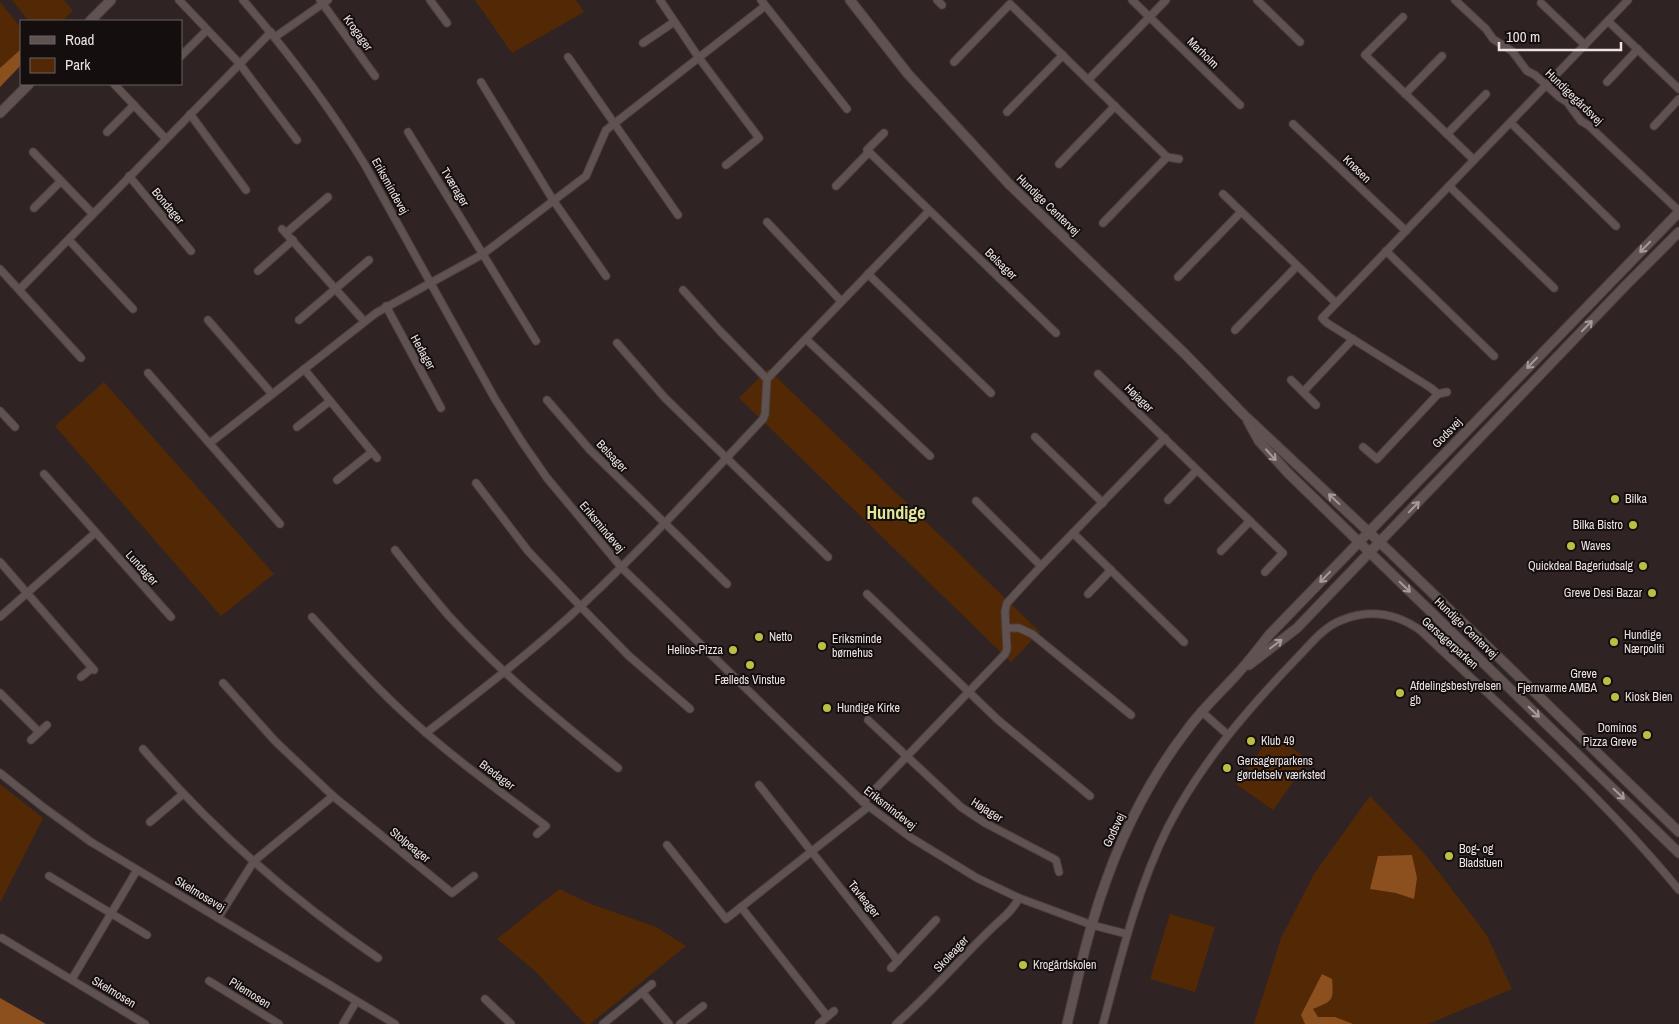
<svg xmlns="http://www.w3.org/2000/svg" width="1679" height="1024" font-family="'Archivo Narrow',sans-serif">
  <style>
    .green { fill: #532905 }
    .forest { fill: #8c4f1e }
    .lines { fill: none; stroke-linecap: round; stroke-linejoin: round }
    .minor-casing { stroke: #4a4040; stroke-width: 9 }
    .tertiary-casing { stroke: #4a4040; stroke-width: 11 }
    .minor { stroke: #615252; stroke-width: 7 }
    .tertiary { stroke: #615252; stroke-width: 9 }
    .oneway { stroke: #a69a9a }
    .poi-dot { fill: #bbc044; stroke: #140e0e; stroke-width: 2 }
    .labels { text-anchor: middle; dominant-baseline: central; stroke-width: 4; stroke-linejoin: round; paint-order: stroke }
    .street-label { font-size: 12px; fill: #ece3e3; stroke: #140e0e }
    .poi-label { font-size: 12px; fill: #ece3e3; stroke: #140e0e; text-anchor: start }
    .district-label { font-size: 18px; font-weight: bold; fill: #e2e798; stroke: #140e0e }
  </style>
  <rect width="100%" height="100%" fill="#302323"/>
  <!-- green -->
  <g class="green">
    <polygon points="12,0 64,0 73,11 62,21 29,21"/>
    <polygon points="475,0 576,0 584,12 512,53"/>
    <polygon points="0,2 21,28 21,49 0,68"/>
    <polygon points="768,369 1040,632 1011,662 739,398"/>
    <polygon points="104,382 274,574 221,616 55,426"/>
    <polygon points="1272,734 1309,760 1273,810 1236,784"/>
    <polygon points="0,784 43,818 0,903"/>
    <polygon points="1370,796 1424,853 1486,934 1512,989 1428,1024 1254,1024 1281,938 1314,874"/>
    <polygon points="559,889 591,904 656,927 686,946 590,1024 585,1024 535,971 497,939"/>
    <polygon points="1170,914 1215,927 1195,992 1150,979"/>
  </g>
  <!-- forest -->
  <g class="forest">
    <polygon points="21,49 21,65 0,87 0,68"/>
    <polygon points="1412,855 1417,878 1414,899 1396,893 1370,889 1378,856"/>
    <path d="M1322,974L1332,979C1334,1002 1332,1001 1313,1009L1318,1017H1335L1353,1024H1305L1301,1015Z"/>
    <polygon points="0,998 46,1024 0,1024"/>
  </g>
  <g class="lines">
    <defs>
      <g id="minor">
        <polyline points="179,0 239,63 297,140"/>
        <path d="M243,0C288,52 329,106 365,165L495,399L522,442L547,478L622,568L863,802L910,837L977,878L1019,898L1092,925L1127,934"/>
        <polyline points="320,0 375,76"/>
        <polyline points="430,0 447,23"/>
        <polyline points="660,0 699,58 759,138 726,165"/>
        <polyline points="761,0 847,109"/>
        <polyline points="937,0 942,5"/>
        <polyline points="1132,0 1240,105"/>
        <polyline points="1257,0 1300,42"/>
        <polyline points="1455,0 1486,29 1493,39 1512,51 1527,71 1535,75 1559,97 1567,102 1581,121 1588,125 1679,211"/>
        <polyline points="1541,3 1585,45"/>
        <polyline points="1403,17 1365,55 1474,160"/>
        <polyline points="1608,21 1679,89"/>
        <polyline points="275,37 328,0"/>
        <polyline points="643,43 674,22"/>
        <polyline points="181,56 207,30"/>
        <polyline points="568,57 678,215"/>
        <polyline points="954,62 1010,4 1167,157 1103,223"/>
        <polyline points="1088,80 1166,0"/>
        <polyline points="481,82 553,200 606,276"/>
        <polyline points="1607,82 1638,49"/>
        <polyline points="114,84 165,138"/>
        <polyline points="1405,94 1442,56"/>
        <polyline points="1007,112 1063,55"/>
        <polyline points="190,114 246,190"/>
        <polyline points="1511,123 1616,226"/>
        <polyline points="1293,124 1406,231"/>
        <polyline points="1654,126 1679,99"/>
        <polyline points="107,132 134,105"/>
        <polyline points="408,132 536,341"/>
        <polyline points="884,133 867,150 1056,333"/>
        <polyline points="1447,134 1486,94"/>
        <polyline points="33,152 93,214"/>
        <polyline points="1167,157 1179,159"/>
        <polyline points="1059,164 1115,106"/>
        <polyline points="129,176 191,251"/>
        <polyline points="836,186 869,152"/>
        <polyline points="1449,186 1554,288"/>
        <polyline points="1223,194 1336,303"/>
        <polyline points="34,208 61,181"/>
        <polyline points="767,222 841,301"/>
        <polyline points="282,229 364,321"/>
        <polyline points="286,233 328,197"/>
        <polyline points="69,240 133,309"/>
        <polyline points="1386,251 1494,356"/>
        <polyline points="0,269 81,358"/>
        <polyline points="258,271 293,240"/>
        <polyline points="868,274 991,393"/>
        <polyline points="1178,277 1241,212"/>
        <polyline points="20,289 271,32"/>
        <polyline points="683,290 720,331 767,379"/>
        <polyline points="386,306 441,408"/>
        <polyline points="208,320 272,394"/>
        <polyline points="299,320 369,260"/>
        <polyline points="1235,330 1297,266"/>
        <polyline points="806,339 930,456"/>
        <polyline points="617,343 665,398 828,557"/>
        <polyline points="304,369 377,458"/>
        <polyline points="148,373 280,524"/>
        <polyline points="1098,374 1283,553 1265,572"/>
        <polyline points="1291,380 1316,405"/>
        <polyline points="1303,392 1353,339"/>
        <polyline points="1438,394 1447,392"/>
        <polyline points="547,400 590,450 727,584"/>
        <polyline points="0,411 15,427"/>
        <polyline points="297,427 330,401"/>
        <polyline points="1035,437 1103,503"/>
        <polyline points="210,443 376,313 483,254 586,176 606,130 765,6"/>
        <polyline points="1363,447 1377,459 1438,394 1431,388 1327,323 1322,318 1628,0"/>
        <polyline points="44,474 171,617"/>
        <polyline points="337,480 372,452"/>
        <polyline points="476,483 528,551 581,607 629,656 690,709"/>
        <polyline points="1168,500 1197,470"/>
        <polyline points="976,501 1041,566"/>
        <polyline points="1073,533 1184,642"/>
        <path d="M395,550C412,572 430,594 448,615C500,672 558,720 618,768"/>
        <polyline points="1221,551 1250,521"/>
        <polyline points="0,562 94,670"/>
        <polyline points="867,594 998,720 1090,796"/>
        <polyline points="1088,594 1111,570"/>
        <polyline points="0,617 95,533"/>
        <path d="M312,617C342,650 372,684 405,714C449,755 498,790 546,826L537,834"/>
        <polyline points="1006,628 1019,628 1032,634 1131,715"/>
        <polyline points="81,677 92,668"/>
        <polyline points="223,683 275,741 333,796 452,893 474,876"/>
        <polyline points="0,693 39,732"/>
        <polyline points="1201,711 1228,735"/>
        <polyline points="868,720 961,807 985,823 1056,860 1059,872"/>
        <path d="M426,733C479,692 533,651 582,605C645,546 704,482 763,419L765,414L767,379L929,211"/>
        <polyline points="31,740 47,725"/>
        <path d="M143,749C212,829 291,899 378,958"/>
        <polyline points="0,773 43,807 91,842 395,1024"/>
        <polyline points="759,785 898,961"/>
        <polyline points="863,802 1005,654 1007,649 1005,611 1007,603 1041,566 1165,438"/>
        <polyline points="150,822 183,794"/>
        <polyline points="667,845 726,919 868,807"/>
        <polyline points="49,876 147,935"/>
        <polyline points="741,907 827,1016"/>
        <polyline points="218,918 254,861 333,796"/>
        <polyline points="2,938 145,1024"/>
        <polyline points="891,968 936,920"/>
        <polyline points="72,979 137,870"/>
        <polyline points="209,981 279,1024"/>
        <polyline points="642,992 669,1024"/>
        <polyline points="485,999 511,1024"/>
        <polyline points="343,1024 356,1002"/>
        <polyline points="603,1024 652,984"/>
        <polyline points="680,1024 703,1006"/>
        <polyline points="819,1024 834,1011"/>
        <path d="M896,1024C930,994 959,960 991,929C1001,919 1012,912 1019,898"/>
        <path d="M1103,1024C1121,957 1137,889 1168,827C1201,763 1247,710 1296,659C1310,645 1323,627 1342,620C1369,609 1396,613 1420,630C1509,714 1601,795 1679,890"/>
      </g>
      <g id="tertiary">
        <polyline points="850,0 908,74 1009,184 1185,354 1244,415 1390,552 1679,832"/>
        <polyline points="90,21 111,0"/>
        <polyline points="0,113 29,84"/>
        <polyline points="1248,421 1259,441 1288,473 1679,853"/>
        <polyline points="1249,665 1297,628 1628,283 1679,232"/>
        <path d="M1067,1024C1075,991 1082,957 1092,924C1112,855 1143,787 1187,730C1202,709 1221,692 1238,673C1249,661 1259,648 1269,635L1679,212"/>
      </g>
    </defs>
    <!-- minor casing -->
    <use href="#minor" class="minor-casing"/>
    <!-- tertiary casing -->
    <use href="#tertiary" class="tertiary-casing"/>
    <!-- minor -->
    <use href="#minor" class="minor"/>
    <!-- tertiary -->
    <use href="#tertiary" class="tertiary"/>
  </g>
  <!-- one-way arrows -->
  <defs><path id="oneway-shaft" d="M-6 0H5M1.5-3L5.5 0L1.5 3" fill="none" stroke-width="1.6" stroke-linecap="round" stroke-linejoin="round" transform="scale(1.25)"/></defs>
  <g class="oneway">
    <use href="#oneway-shaft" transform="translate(1645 247) rotate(134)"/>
    <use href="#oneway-shaft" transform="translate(1587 326) rotate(-46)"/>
    <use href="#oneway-shaft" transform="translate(1532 363) rotate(134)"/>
    <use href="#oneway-shaft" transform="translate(1271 455) rotate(48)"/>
    <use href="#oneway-shaft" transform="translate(1334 499) rotate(-137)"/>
    <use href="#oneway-shaft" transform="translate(1414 507) rotate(-46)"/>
    <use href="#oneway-shaft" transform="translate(1325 577) rotate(134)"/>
    <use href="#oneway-shaft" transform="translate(1405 587) rotate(44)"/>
    <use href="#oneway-shaft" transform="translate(1276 644) rotate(-37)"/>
    <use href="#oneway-shaft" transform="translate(1534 712) rotate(44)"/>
    <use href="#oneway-shaft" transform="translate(1619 794) rotate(44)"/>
  </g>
  <!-- markers -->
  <g class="poi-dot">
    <circle cx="1615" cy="499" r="5"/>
    <circle cx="1633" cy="525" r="5"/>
    <circle cx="1571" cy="546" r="5"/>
    <circle cx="1643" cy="566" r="5"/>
    <circle cx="1652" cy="593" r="5"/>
    <circle cx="759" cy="637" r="5"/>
    <circle cx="1614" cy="642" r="5"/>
    <circle cx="822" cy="646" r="5"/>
    <circle cx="733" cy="650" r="5"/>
    <circle cx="750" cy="665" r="5"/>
    <circle cx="1607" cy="681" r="5"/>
    <circle cx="1400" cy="693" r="5"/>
    <circle cx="1615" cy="697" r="5"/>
    <circle cx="827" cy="708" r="5"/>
    <circle cx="1647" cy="735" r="5"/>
    <circle cx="1251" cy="741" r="5"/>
    <circle cx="1227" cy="768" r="5"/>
    <circle cx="1449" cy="856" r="5"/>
    <circle cx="1023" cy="965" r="5"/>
  </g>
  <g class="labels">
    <!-- street labels -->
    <g class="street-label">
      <text transform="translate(358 33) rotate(54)">Krogager</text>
      <text transform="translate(1203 53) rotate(44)">Marholm</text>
      <text transform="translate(1574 97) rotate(44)">Hundigegårdsvej</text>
      <text transform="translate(1357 169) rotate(44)">Knøsen</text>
      <text transform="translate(390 186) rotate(61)">Eriksmindevej</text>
      <text transform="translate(455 187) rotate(59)">Tværager</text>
      <text transform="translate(1048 205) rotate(44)">Hundige Centervej</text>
      <text transform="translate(168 206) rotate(50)">Bondager</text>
      <text transform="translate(1001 264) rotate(44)">Belsager</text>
      <text transform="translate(423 352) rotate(61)">Hedager</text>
      <text transform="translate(1139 398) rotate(44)">Højager</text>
      <text transform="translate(1447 433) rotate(-46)">Godsvej</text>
      <text transform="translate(612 456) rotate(46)">Belsager</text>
      <text transform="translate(602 527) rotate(50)">Eriksmindevej</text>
      <text transform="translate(142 568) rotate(48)">Lundager</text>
      <text transform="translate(1466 628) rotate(44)">Hundige Centervej</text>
      <text transform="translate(1450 643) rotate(42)">Gersagerparken</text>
      <text transform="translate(497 775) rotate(37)">Bredager</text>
      <text transform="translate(890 808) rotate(38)">Eriksmindevej</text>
      <text transform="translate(987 810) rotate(32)">Højager</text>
      <text transform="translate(1114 830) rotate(-65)">Godsvej</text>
      <text transform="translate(410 845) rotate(39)">Stolpeager</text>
      <text transform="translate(200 894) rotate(31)">Skelmosevej</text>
      <text transform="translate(864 899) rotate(51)">Tavleager</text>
      <text transform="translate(951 954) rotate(-47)">Skoleager</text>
      <text transform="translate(114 992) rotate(31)">Skelmosen</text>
      <text transform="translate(250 993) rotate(32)">Pilemosen</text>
    </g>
    <!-- poi labels -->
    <g class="poi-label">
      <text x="1625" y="499">Bilka</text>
      <text x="1623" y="525" text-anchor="end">Bilka Bistro</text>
      <text x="1581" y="546">Waves</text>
      <text x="1633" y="566" text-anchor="end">Quickdeal Bageriudsalg</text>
      <text x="1642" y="593" text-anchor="end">Greve Desi Bazar</text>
      <text x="1624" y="635">Hundige<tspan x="1624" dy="14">Nærpoliti</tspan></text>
      <text x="769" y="637">Netto</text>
      <text x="832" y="639">Eriksminde<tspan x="832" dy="14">børnehus</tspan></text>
      <text x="723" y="650" text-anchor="end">Helios-Pizza</text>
      <text x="1597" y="674" text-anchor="end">Greve<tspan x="1597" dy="14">Fjernvarme AMBA</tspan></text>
      <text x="750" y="680" text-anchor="middle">Fælleds Vinstue</text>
      <text x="1410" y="686">Afdelingsbestyrelsen<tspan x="1410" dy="14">gb</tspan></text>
      <text x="1625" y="697">Kiosk Bien</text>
      <text x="837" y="708">Hundige Kirke</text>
      <text x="1637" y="728" text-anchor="end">Dominos<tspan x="1637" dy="14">Pizza Greve</tspan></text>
      <text x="1261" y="741">Klub 49</text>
      <text x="1237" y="761">Gersagerparkens<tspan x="1237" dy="14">gørdetselv værksted</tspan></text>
      <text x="1459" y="849">Bog- og<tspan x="1459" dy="14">Bladstuen</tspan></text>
      <text x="1033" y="965">Krogårdskolen</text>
    </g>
    <!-- district labels -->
    <g class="district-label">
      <text x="896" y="512">Hundige</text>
    </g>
  </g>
  <!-- legend -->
  <rect x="20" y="20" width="162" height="65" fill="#140e0e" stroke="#6a6363"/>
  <rect x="30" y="36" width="25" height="8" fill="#615252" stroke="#6a6363"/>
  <text x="65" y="45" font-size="15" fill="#ece3e3">Road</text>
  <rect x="30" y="58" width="25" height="15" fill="#532905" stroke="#6a6363"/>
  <text x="65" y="70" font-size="15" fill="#ece3e3">Park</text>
  <!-- scale -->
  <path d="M1499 42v8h122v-8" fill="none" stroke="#ece3e3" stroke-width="2.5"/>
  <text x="1506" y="42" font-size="15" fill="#ece3e3" stroke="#140e0e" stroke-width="4" paint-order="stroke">100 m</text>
</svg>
